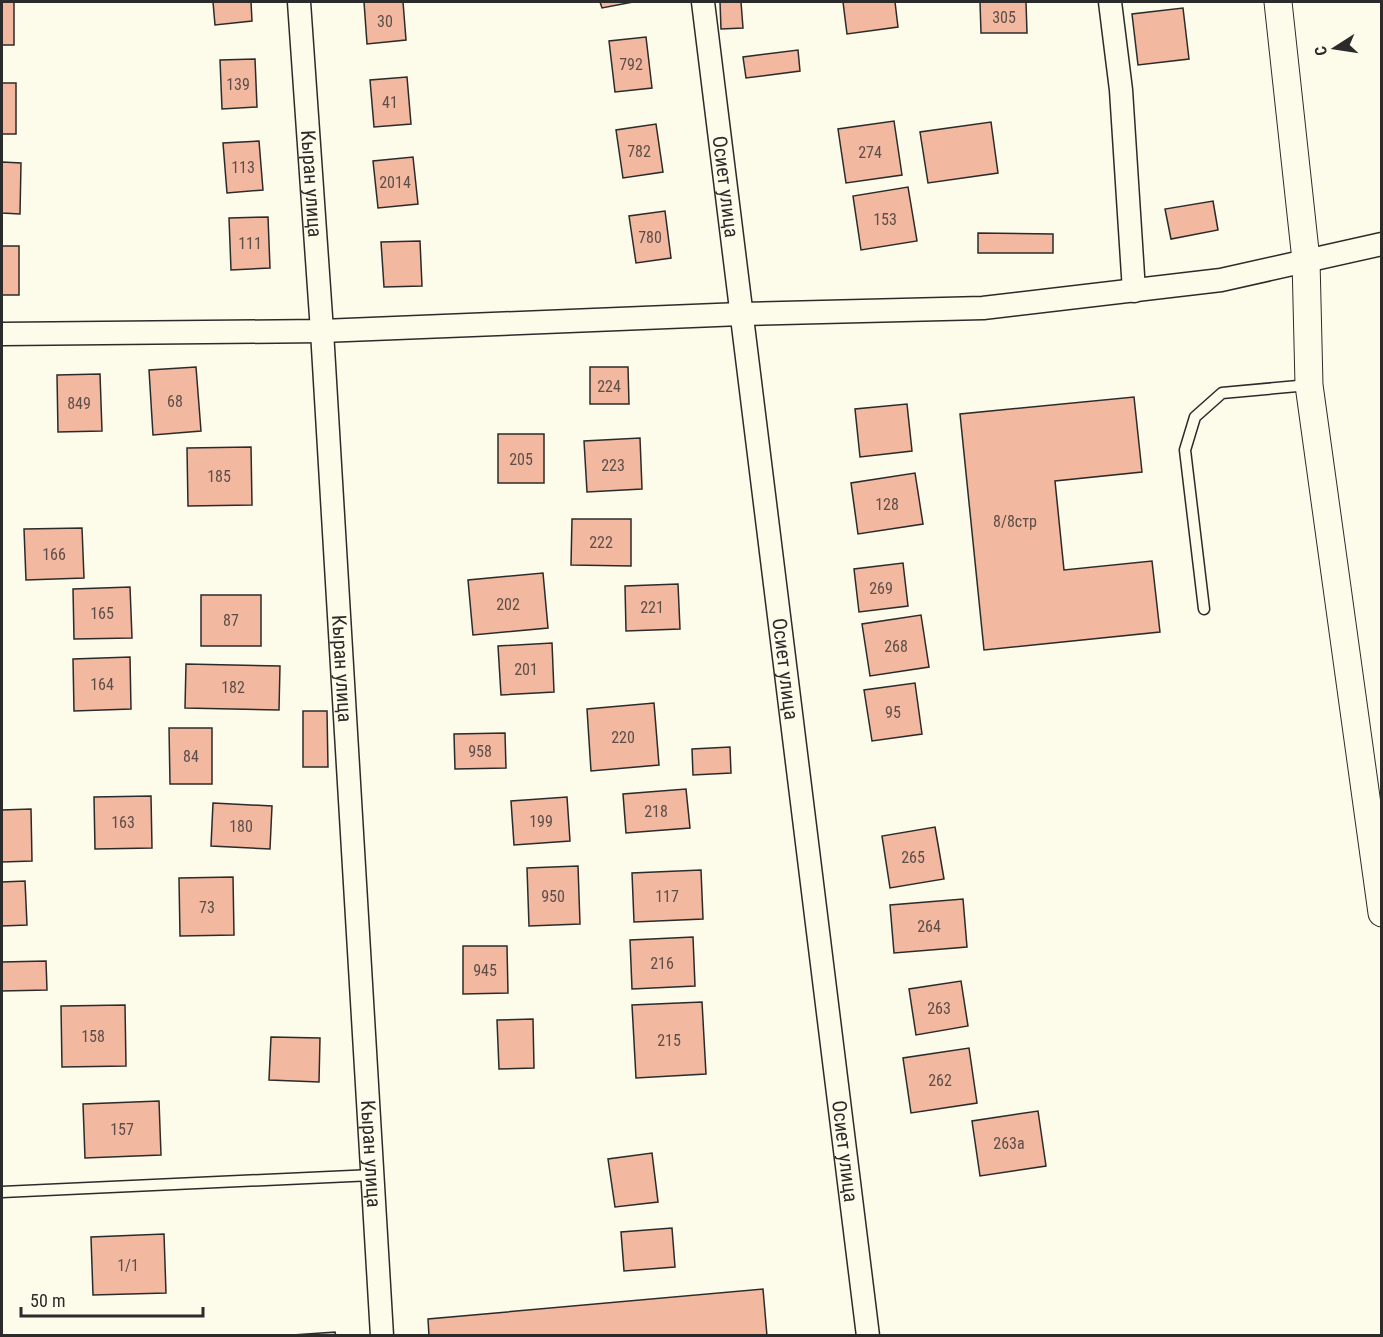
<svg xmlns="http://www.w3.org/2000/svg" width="1383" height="1337" font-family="'Roboto Condensed',sans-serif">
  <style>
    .building { fill: #f2b8a0; stroke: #2b2b2b; stroke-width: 1.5 }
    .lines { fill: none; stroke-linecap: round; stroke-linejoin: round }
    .service-casing { stroke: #2b2b2b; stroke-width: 13 }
    .minor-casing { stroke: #2b2b2b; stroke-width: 25 }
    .tertiary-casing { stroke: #2b2b2b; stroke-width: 29 }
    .service { stroke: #fdfbea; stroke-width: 10 }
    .minor { stroke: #fdfbea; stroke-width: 22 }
    .tertiary { stroke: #fdfbea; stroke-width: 27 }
    .labels { text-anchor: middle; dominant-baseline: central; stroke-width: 4.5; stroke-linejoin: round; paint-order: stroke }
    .number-label { font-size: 16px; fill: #5d4e48 }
    .street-label { font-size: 20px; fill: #2b2b2b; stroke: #fdfbea }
  </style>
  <rect width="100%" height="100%" fill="#fdfbea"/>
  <!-- building -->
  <g class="building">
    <rect x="2" y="2" width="12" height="43"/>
    <polygon points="213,2 251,2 252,21 215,25"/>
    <polygon points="364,2 403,2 406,40 367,44"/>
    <polygon points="600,2 633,2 602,8"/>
    <polygon points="720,2 741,2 743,28 721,29"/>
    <polygon points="843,2 895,2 898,27 847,34"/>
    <polygon points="980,2 1026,2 1027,33 981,33"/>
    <polygon points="1183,8 1189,59 1138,65 1132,14"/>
    <polygon points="646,37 652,88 615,92 609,41"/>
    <polygon points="798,50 800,71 746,78 743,57"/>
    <polygon points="255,59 257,107 222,109 220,60"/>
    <polygon points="407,77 411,124 374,127 370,80"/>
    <rect x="2" y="83" width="14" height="51"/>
    <polygon points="894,121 902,175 846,183 838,129"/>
    <polygon points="991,122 998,173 928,183 920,132"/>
    <polygon points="656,124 663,172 623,178 616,130"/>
    <polygon points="259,141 263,190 227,193 223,143"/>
    <polygon points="413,157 418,204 378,208 373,161"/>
    <polygon points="2,162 21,163 20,214 2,213"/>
    <polygon points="908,187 917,241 861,250 853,196"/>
    <polygon points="1213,201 1218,230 1171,239 1165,209"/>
    <polygon points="665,211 671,258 636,263 629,216"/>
    <polygon points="268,217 270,268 231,270 229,218"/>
    <polygon points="978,233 1053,234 1053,253 978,253"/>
    <polygon points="420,241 422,286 384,287 381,242"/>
    <rect x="2" y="246" width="17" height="49"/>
    <polygon points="196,367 201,431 153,435 149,370"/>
    <polygon points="590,367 628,367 629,404 590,404"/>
    <polygon points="100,374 102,431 58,432 57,375"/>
    <polygon points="1134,397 1142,472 1055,481 1064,570 1152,561 1160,632 984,650 960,414"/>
    <polygon points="907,404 912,451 860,457 855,409"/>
    <rect x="498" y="434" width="46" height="49"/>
    <polygon points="640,438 642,489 587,492 584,441"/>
    <polygon points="251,447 252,505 188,506 187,448"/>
    <polygon points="915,473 923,524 858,534 851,483"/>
    <polygon points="572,519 631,519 631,566 571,565"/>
    <polygon points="82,528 84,578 26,580 24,529"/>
    <polygon points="903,563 908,606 859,612 854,569"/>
    <polygon points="543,573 548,628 473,635 468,580"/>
    <polygon points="678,584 680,629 626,631 625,586"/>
    <polygon points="130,587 132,638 74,639 73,589"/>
    <rect x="201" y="595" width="60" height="51"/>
    <polygon points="921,615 929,667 870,676 862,624"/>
    <polygon points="552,643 554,692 501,695 498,646"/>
    <polygon points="130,657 131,709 74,711 73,659"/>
    <polygon points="186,664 280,666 279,710 185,708"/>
    <polygon points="915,683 922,734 872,741 864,690"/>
    <polygon points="654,703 659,765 591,771 587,709"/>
    <polygon points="303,711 327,711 328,767 303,767"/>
    <polygon points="169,728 212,728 212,784 170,784"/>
    <polygon points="505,733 506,768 455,769 454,734"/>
    <polygon points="730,747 731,773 693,775 692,749"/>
    <polygon points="686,789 690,828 626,833 623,794"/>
    <polygon points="151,796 152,848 95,849 94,797"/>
    <polygon points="567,797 570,841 514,845 511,801"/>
    <polygon points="213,803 272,806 270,849 211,846"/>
    <polygon points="31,809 32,861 2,862 2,810"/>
    <polygon points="935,827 944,879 890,888 882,836"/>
    <polygon points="578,866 580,924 529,926 527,868"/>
    <polygon points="701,870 703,919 634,922 632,873"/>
    <polygon points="233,877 234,935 180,936 179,878"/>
    <polygon points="25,881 27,925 2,926 2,882"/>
    <polygon points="963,899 967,947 894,953 890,905"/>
    <polygon points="693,937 695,986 632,989 630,940"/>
    <polygon points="463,946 507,946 508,993 463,994"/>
    <polygon points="46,961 47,990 2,991 2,962"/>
    <polygon points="961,981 968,1026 916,1035 909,989"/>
    <polygon points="702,1002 706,1074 636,1078 632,1005"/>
    <polygon points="125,1005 126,1066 62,1067 61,1006"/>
    <polygon points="533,1019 534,1068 499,1069 497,1020"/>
    <polygon points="271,1037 320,1038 319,1082 269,1080"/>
    <polygon points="969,1048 977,1103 911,1113 903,1058"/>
    <polygon points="159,1101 161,1155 85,1158 83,1104"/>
    <polygon points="1038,1111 1046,1166 980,1176 972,1121"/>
    <polygon points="652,1153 658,1202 615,1207 608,1159"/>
    <polygon points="672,1228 675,1267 624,1271 621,1232"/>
    <polygon points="164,1234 166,1293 93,1295 91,1237"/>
    <polygon points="763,1289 767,1336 429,1336 428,1319"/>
    <polygon points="335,1332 336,1336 278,1336"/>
  </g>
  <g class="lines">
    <defs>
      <g id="service">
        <polyline points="1204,609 1185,450 1195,417 1222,393 1309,385"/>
        <polyline points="2,1192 373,1175"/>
      </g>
      <g id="minor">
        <path id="s1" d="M299,2L322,331L382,1336"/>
        <path id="s2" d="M703,2L868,1336"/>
        <polyline points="1110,2 1121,90 1134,291"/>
        <polyline points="2,334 322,331 741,314 983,308 1221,280 1382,244"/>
      </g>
      <polyline id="tertiary" points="1278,2 1306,260 1309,385 1382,913"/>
    </defs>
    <!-- service casing -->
    <use href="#service" class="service-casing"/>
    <!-- minor casing -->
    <use href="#minor" class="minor-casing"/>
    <!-- tertiary casing -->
    <use href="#tertiary" class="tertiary-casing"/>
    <!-- service -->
    <use href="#service" class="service"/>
    <!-- minor -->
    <use href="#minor" class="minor"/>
    <!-- tertiary -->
    <use href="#tertiary" class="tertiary"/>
  </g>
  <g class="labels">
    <!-- number labels -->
    <g class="number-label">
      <text x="1004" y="17">305</text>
      <text x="385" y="21">30</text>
      <text x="631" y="64">792</text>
      <text x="238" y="84">139</text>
      <text x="390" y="102">41</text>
      <text x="639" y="151">782</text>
      <text x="870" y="152">274</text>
      <text x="243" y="167">113</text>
      <text x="395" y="182">2014</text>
      <text x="885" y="219">153</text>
      <text x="650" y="237">780</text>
      <text x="250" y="243">111</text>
      <text x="609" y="386">224</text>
      <text x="175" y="401">68</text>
      <text x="79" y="403">849</text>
      <text x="521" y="459">205</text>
      <text x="613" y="465">223</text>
      <text x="219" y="476">185</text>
      <text x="887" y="504">128</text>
      <text x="1015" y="521">8/8стр</text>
      <text x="601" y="542">222</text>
      <text x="54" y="554">166</text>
      <text x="881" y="588">269</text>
      <text x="508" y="604">202</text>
      <text x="652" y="607">221</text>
      <text x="102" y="613">165</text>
      <text x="231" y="620">87</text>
      <text x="896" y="646">268</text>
      <text x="526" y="669">201</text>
      <text x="102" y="684">164</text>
      <text x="233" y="687">182</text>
      <text x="893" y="712">95</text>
      <text x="623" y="737">220</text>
      <text x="480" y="751">958</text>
      <text x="191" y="756">84</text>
      <text x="656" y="811">218</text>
      <text x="541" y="821">199</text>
      <text x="123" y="822">163</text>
      <text x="241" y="826">180</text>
      <text x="913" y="857">265</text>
      <text x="553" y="896">950</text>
      <text x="667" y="896">117</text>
      <text x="207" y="907">73</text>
      <text x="929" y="926">264</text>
      <text x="662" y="963">216</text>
      <text x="485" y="970">945</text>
      <text x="939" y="1008">263</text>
      <text x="93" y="1036">158</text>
      <text x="669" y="1040">215</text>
      <text x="940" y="1080">262</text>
      <text x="122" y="1129">157</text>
      <text x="1009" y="1143">263а</text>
      <text x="128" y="1265">1/1</text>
    </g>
    <!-- street labels -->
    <g class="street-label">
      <text stroke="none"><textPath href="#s1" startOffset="182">Кыран улица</textPath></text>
      <text stroke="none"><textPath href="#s2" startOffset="186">Осиет улица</textPath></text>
      <text stroke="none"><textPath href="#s1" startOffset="668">Кыран улица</textPath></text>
      <text stroke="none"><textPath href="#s2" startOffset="672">Осиет улица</textPath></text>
      <text stroke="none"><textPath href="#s2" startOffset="1158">Осиет улица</textPath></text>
      <text stroke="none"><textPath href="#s1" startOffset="1154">Кыран улица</textPath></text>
    </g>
  </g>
  <!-- border -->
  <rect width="1383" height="1337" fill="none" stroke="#2b2b2b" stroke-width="6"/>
  <!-- north arrow -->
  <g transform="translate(1335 48) rotate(258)" stroke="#fdfbea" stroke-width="4.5" paint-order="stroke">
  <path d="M0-4.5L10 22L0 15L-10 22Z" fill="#2b2b2b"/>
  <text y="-9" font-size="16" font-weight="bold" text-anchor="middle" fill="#2b2b2b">С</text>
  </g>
  <!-- scale -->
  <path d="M21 1307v9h182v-9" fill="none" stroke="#2b2b2b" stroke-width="3"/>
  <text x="30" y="1307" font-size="18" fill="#2b2b2b" stroke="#fdfbea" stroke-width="4.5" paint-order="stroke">50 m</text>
</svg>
